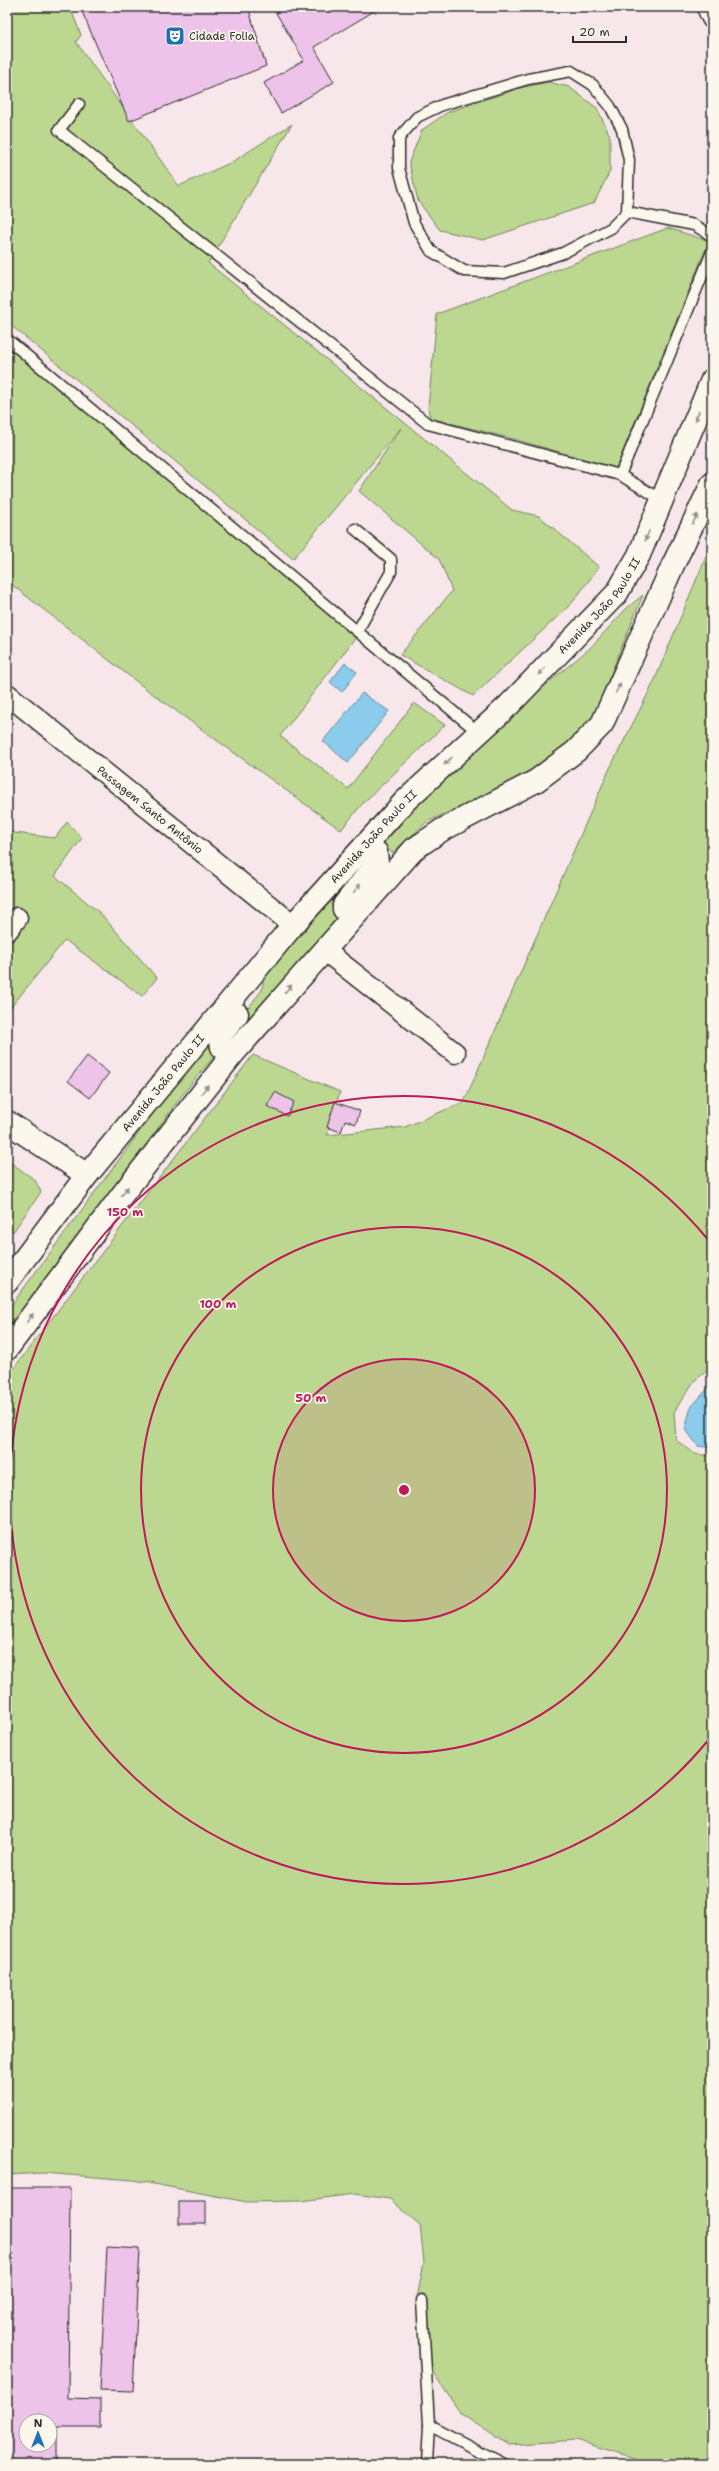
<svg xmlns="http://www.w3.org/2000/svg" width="719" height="2471" font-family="'Shantell Sans',sans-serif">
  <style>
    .green { fill: #bcd890; stroke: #74825e }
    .water { fill: #8bcbec; stroke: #658b9f }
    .building { fill: #eec3e9; stroke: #2b2b2b; fill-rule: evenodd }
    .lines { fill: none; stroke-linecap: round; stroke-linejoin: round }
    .service-casing { stroke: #2b2b2b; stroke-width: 13 }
    .minor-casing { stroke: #2b2b2b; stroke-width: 23 }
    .secondary-casing { stroke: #2b2b2b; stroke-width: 25 }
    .primary-casing { stroke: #2b2b2b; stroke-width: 25 }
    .service { stroke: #fbf7ec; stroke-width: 10 }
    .minor { stroke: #fbf7ec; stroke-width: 20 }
    .secondary { stroke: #fbf7ec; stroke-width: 22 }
    .primary { stroke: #fbf7ec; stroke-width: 22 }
    .oneway { fill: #93918c }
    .ring { fill: none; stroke: #c2185b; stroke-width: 2 }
    .labels { text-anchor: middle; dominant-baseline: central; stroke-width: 3.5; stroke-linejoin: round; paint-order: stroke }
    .poi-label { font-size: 11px; fill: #2b2b2b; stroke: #fbf7ec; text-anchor: start }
    .street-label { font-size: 11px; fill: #2b2b2b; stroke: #fbf7ec }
    .centre { fill: #c2185b; stroke: #fbf7ec; stroke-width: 2 }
    .ring-label { font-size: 12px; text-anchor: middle; font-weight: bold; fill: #c2185b; stroke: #fbf7ec; stroke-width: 3.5; stroke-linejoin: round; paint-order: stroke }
  </style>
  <rect width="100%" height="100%" fill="#f7e7eb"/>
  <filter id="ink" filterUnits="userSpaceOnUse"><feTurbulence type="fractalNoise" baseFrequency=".025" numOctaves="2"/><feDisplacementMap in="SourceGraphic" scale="8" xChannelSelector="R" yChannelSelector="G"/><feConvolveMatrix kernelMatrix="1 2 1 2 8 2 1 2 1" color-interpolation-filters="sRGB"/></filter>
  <g filter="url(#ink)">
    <!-- green -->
    <g class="green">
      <polygon points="7,7 70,7 81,35 76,42 179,186 232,162 292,124 208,263 512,510 539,516 599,567 572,603 473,696 400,655 452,591 439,559 359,491 401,428 293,559 7,322"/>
      <polygon points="548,82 569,87 597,108 610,136 610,171 594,203 483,240 440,230 418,201 409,162 422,130 448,112 520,88"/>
      <polygon points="668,228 709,241 616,468 510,438 430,418 428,408 437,314"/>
      <polygon points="7,342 360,632 280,736 348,789 414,703 445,725 363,803 341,830 150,692 7,581"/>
      <polygon points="712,542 712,1367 694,1381 674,1412 676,1440 695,1454 712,1456 712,2464 639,2464 636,2458 576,2440 508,2445 461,2414 432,2371 416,2303 424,2263 420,2225 390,2199 355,2194 300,2201 247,2202 133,2180 43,2173 7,2175 7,1377 253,1055 340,1092 327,1135 405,1127 464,1102 609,770 653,684"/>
      <polygon points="643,595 593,718 559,754 486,795 427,822 392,853 379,840 529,699 590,648 626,609"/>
      <polygon points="67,822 82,838 55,876 100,913 157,978 142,996 65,940 7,1012 7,931 17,918 7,910 7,832 55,838"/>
      <polygon points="366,852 371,860 342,892 337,918 233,1041 228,1034 262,990 265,969"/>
      <path d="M217,1037L219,1051C184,1089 156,1132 125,1173C85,1225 45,1277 7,1330V1311L197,1054Z"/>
      <polygon points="7,1160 35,1180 41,1192 13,1232 7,1227"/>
    </g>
    <!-- water -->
    <g class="water">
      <polygon points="345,663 357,672 342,692 330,682"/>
      <polygon points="362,693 389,711 348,763 323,741"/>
      <polygon points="712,1384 712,1448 698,1446 685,1429 691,1407"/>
    </g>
    <!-- building -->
    <g class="building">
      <polygon points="80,7 248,7 266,66 129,121"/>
      <polygon points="286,7 381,7 314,47 334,82 281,113 264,83 304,60 276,13"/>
      <polygon points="87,1056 109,1073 90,1098 68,1081"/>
      <polygon points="275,1092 294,1102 287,1116 267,1106"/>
      <polygon points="335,1102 360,1111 356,1124 345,1120 341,1132 327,1127"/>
      <path d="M7,2188H70L68,2398L100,2399V2427H57V2464H7ZM26,2421H50V2445H26Z"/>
      <rect x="179" y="2201" width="27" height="23"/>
      <polygon points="107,2247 140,2249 133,2391 100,2390"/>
    </g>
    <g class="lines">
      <defs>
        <g id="service">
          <polygon points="571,71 593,85 610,106 622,129 629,160 627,212 611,228 563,253 504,273 464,271 431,251 414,223 399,168 399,138 417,117 442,105 528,79"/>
          <polyline points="79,104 59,130 428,424 620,475 712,252"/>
          <polyline points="627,212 694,225 712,236"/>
          <polyline points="7,339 479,733"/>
          <polyline points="620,475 662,500"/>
          <polyline points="355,529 391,559 391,572 358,630"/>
          <polyline points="422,2300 429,2425 427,2464"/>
          <polyline points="429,2425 504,2464"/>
        </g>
        <g id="minor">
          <polyline points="707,7 712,18"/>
          <path id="s1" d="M7,694L293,925"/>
          <polyline points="7,931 17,918"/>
          <polyline points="324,950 455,1053"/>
        </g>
        <polyline id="secondary" points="7,1122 87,1175"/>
        <g id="primary">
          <polyline points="344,909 344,905 377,863 376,852 366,844"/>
          <polyline points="232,1055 222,1047 220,1036 237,1014"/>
          <path id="s2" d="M7,1282L87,1175L293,925L405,801L509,705L617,593L639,555L712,380"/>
          <polyline points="7,1349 122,1195 232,1055 414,849 442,830 536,781 576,751 602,724 673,565 712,484"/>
        </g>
      </defs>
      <!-- service casing -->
      <use href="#service" class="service-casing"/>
      <!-- minor casing -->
      <use href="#minor" class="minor-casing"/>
      <!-- secondary casing -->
      <use href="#secondary" class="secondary-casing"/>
      <!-- primary casing -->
      <use href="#primary" class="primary-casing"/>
      <!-- service -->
      <use href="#service" class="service"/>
      <!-- minor -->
      <use href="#minor" class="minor"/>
      <!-- secondary -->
      <use href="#secondary" class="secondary"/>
      <!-- primary -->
      <use href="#primary" class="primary"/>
    </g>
    <!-- one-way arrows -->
    <defs><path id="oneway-solid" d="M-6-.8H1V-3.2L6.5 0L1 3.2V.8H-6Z"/></defs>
    <g class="oneway">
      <use href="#oneway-solid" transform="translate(697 416) rotate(113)"/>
      <use href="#oneway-solid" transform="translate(695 519) rotate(-64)"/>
      <use href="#oneway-solid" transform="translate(647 536) rotate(113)"/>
      <use href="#oneway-solid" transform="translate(542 671) rotate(134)"/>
      <use href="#oneway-solid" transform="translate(618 688) rotate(-66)"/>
      <use href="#oneway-solid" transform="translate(448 761) rotate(137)"/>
      <use href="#oneway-solid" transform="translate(357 888) rotate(-52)"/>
      <use href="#oneway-solid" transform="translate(288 989) rotate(-48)"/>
      <use href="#oneway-solid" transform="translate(205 1089) rotate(-52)"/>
      <use href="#oneway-solid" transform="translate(125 1191) rotate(-52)"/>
      <use href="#oneway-solid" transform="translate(30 1318) rotate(-53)"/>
    </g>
  </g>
  <!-- distance rings -->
  <circle cx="404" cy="1490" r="131" fill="#c2185b" fill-opacity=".12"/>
  <g class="ring">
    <circle cx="404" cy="1490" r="131"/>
    <circle cx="404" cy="1490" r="263"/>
    <path d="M710 1738A394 394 0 1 1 710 1242"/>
  </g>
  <!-- icons -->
  <defs>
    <symbol id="theatre-square" viewBox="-11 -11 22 22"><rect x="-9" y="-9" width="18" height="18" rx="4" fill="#1f6fb2" stroke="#fbf7ec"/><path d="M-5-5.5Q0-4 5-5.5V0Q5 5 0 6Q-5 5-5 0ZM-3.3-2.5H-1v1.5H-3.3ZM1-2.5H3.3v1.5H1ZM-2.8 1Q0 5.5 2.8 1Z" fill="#fff"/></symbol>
  </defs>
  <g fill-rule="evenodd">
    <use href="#theatre-square" x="164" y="25" width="22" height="22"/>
  </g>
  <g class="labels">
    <!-- poi labels -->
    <g class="poi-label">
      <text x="189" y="36">Cidade Folia</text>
    </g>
    <!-- street labels -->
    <g class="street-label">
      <text stroke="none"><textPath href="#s2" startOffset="901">Avenida João Paulo II</textPath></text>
      <text stroke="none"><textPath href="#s1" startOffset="184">Passagem Santo Antônio</textPath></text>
      <text stroke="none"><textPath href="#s2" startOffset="577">Avenida João Paulo II</textPath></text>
      <text stroke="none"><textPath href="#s2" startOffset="253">Avenida João Paulo II</textPath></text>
    </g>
  </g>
  <circle cx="404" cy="1490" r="6" class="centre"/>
  <g class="ring-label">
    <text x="125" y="1216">150 m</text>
    <text x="218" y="1308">100 m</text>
    <text x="311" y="1402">50 m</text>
  </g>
  <!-- margin -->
  <rect width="719" height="2471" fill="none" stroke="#fbf7ec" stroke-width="24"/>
  <rect x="12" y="12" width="695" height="2447" fill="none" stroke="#2b2b2b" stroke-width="1.5" filter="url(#ink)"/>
  <!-- north arrow -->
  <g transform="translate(38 2433)"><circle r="19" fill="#fbf7ec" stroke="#a8a59f"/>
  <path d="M0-3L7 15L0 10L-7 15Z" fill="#1f6fb2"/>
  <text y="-6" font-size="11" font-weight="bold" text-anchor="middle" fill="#2b2b2b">N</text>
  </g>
  <!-- scale -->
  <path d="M573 36v6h53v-6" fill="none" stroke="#2b2b2b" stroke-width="2"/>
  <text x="579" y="36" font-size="12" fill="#2b2b2b" stroke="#fbf7ec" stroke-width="3" paint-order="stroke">20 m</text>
</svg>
